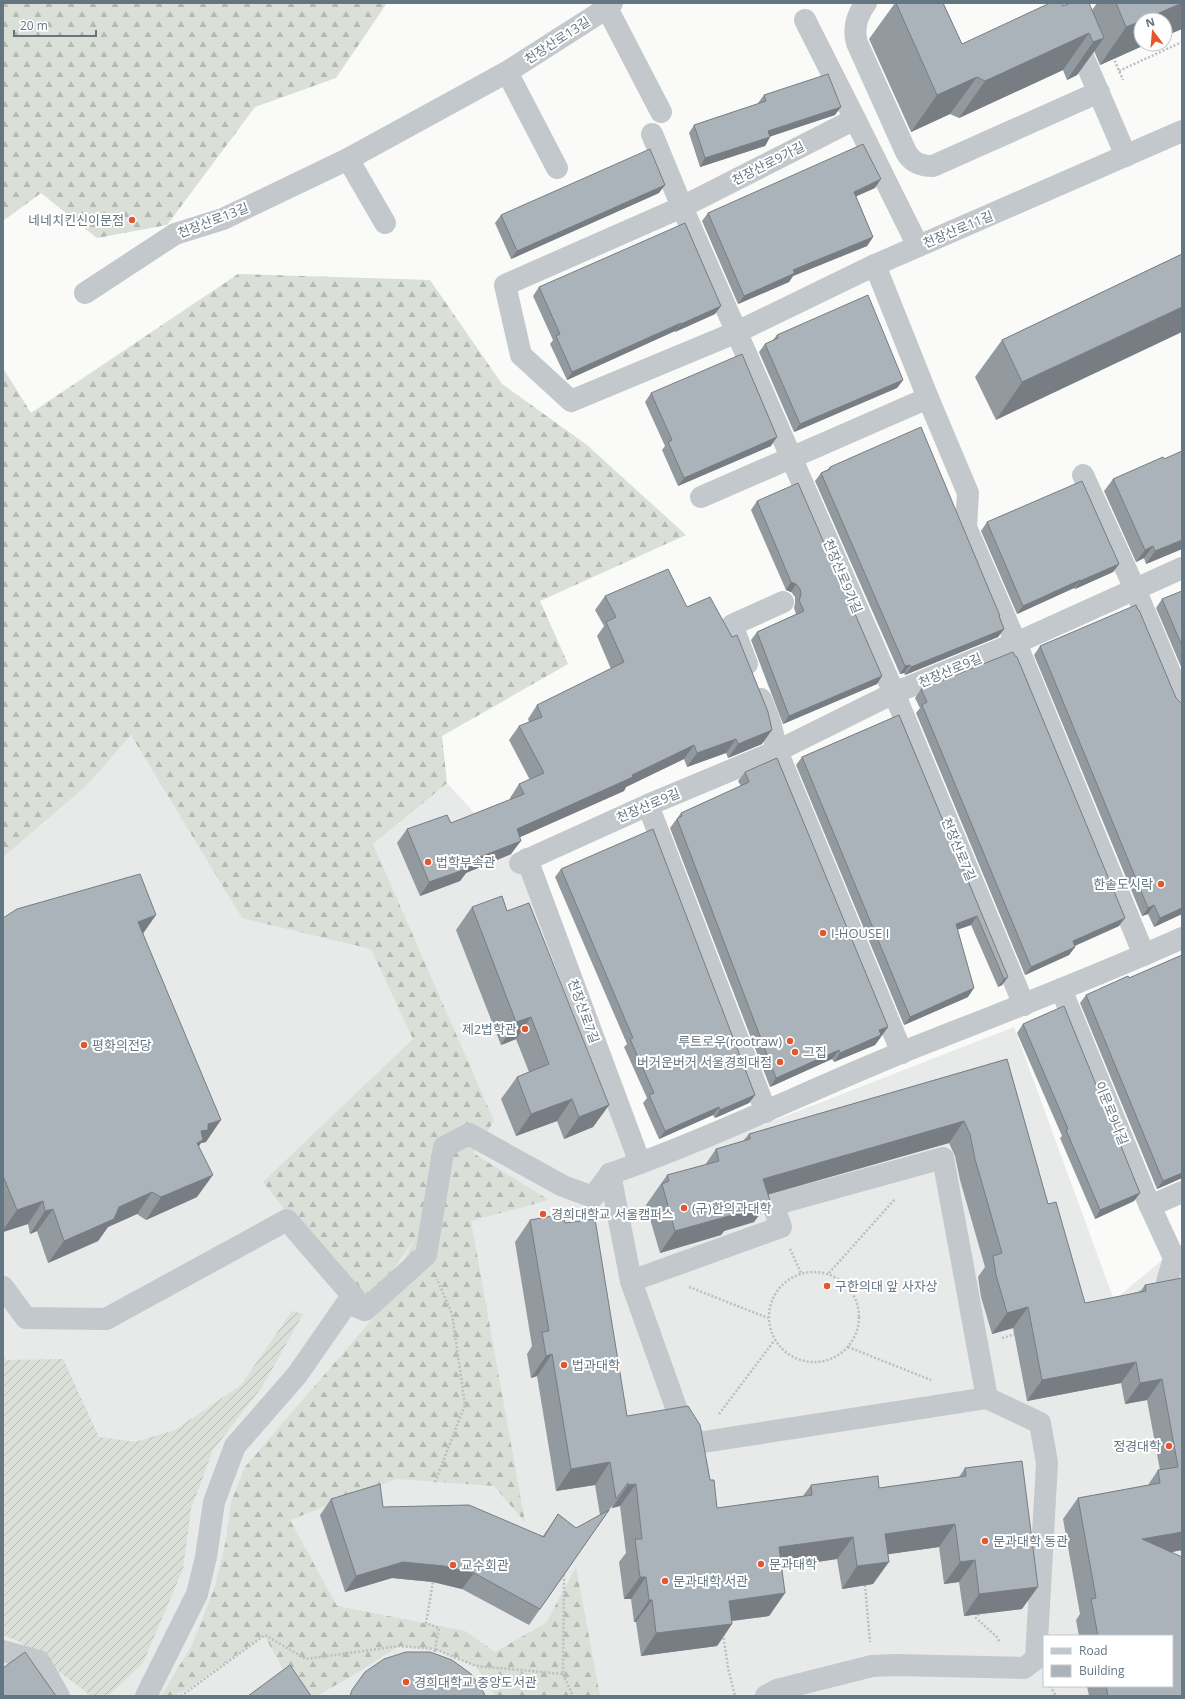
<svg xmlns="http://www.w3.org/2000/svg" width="1185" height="1699" font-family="'Open Sans','Noto Sans KR',sans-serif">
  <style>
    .built { fill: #e8e9e9; fill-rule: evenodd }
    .forest { fill: url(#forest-firs) }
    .garden { fill: url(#garden-furrows) }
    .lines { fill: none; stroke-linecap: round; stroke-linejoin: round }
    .path { stroke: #bbbfc2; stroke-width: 2.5; stroke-dasharray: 2 2; stroke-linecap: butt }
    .minor { stroke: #c3c8cc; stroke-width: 22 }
    .wall { fill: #929a9f }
    .shaded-wall { fill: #777d82 }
    .building { fill: #aab3b9; stroke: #777d82 }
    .poi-dot { fill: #e4572e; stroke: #fff; stroke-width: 1.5 }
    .labels { text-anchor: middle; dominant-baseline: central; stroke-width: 4; stroke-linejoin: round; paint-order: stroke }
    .street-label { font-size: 13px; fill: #657683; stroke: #fff }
    .poi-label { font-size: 13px; fill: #657683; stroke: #fff; text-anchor: start }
  </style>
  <defs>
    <pattern id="forest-firs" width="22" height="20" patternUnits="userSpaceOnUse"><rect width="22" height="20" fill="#dadfd7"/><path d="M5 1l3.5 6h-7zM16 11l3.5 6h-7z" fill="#b4b9b4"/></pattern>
    <pattern id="garden-furrows" width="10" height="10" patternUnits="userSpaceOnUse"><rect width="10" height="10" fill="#dadfd7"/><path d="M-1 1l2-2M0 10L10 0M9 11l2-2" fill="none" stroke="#b4b9b4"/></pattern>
  </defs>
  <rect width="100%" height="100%" fill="#fafaf8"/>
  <!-- built -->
  <path class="built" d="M3,716L131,735L239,809L447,783L520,863L634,1175L1014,1027L1114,1300L1161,1261L1182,1252V1696H3ZM1044,1636H1172V1686H1044Z"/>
  <!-- forest -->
  <g class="forest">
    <polygon points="3,3 387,3 336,78 255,107 167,225 97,238 41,193 3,221"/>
    <polygon points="238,274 430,280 502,384 587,445 686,535 540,601 568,664 442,736 447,783 373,844 494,1121 473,1153 549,1200 471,1221 525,1522 494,1486 396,1479 290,1520 337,1606 465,1631 495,1652 546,1623 576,1567 600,1696 495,1696 476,1666 435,1649 399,1646 347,1679 316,1696 298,1696 264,1635 189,1688 174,1696 161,1696 192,1645 215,1586 226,1540 231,1502 245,1467 375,1316 417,1235 365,1310 263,1182 413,1039 371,949 242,918 131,735 87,785 3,857 3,368 31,413"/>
  </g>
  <!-- garden -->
  <polygon class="garden" points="292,1311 303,1314 262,1387 213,1450 191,1509 183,1569 143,1663 108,1696 91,1696 20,1642 3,1635 3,1353 6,1360 63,1359 99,1437 135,1442 175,1430 241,1385"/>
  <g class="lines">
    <!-- path -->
    <g class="path">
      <polyline points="1113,57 1123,80"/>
      <polyline points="1119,71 1182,42"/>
      <polyline points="790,1249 801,1273"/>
      <circle cx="814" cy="1317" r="45"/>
      <polyline points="829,1273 895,1199"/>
      <polyline points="689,1287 768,1318"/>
      <polyline points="1131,1295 1143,1290"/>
      <polyline points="1002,1338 1016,1334"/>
      <polyline points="848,1347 931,1380"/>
      <polyline points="719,1414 774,1341"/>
      <polyline points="435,1482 465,1405 452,1314 437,1279"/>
      <polyline points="865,1585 870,1642"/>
      <polyline points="979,1614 976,1618 997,1637 1000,1643"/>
      <polyline points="723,1634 728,1668 735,1696"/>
      <polyline points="434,1656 435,1649 476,1666 563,1674 564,1575"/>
      <polyline points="563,1674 573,1696"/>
      <polyline points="1050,1686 1056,1696"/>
      <polyline points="181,1696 265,1635 306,1659 399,1646 435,1649 439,1628 426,1623 433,1582"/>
    </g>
    <!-- minor -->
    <g class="minor">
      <path d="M866,3C857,15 853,29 857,43L906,152C912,163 921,166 933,166L1099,92"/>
      <polyline points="1060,3 1126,156"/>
      <polyline points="607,8 661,112"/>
      <polyline points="805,20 855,119 918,246"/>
      <polyline points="507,72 557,168"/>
      <polyline points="855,119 682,207 505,285 521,355 571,401 737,332 875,265 1182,131"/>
      <polyline points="652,134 682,207 894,693 1024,1005"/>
      <polyline points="348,159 385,223"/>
      <polyline points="875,265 928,398 968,493 966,527 1016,643 1144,955"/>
      <polyline points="85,293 175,234 223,219 348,159 507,72 607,8 612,3"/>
      <polyline points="1083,475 1135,589 1182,701"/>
      <polyline points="701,497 928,398"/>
      <polyline points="747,664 732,625 783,602"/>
      <polyline points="761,699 770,722 777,751 902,1053"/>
      <polyline points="648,805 766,1112"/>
      <polyline points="527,859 640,1163"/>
      <polyline points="520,863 648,805 777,751 894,693 1016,643 1182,568"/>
      <polyline points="1061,989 1150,1206 1182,1192"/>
      <polyline points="610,1174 631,1281 678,1413 697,1443 987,1398 1040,1423 1047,1463 1036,1659 1024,1668 896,1665 872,1666 777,1690 766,1696"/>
      <path d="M610,1174C710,1139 805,1092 903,1052C996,1015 1091,979 1182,938"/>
      <polyline points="1150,1206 1174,1258"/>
      <polyline points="631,1281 781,1227 773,1205 943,1158 987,1398"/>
      <polyline points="1167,1282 1174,1258 1182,1256"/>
      <polyline points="3,1287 26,1318 106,1319 287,1220 365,1310"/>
      <polyline points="3,1651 39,1661 59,1696"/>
      <polyline points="146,1696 197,1594 206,1557 214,1502 235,1446 297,1375 347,1303 365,1310 426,1255 444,1147 469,1134 563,1186 593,1197 610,1174"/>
    </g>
  </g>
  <!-- wall -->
  <g class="wall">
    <polygon points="895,3 943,3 962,44 1063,6 1092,10 1097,3 1182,3 1182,29 1165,36 1165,20 1141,44 1147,44 1100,65 1094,51 1077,75 1067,80 1063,70 959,118 950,114 911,132 869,39"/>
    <polygon points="764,95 835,115 770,136 770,137 765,146 700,167 689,133 694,125 759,104 758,103"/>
    <polygon points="875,188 856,196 873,237 867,246 793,276 789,282 738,304 702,221 708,213"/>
    <polygon points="659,193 511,259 495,223 501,215"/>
    <polygon points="1182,254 996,420 975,377 1002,340"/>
    <polygon points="539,287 715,314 675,332 675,331 567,380 550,344 553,340 533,296"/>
    <polygon points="777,335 903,380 897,388 794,432 759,352 765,344 773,340"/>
    <polygon points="651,393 771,446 678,486 662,450 665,446 645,402"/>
    <polygon points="830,467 1000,616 999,617 1004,629 998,637 905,675 904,673 900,674 815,481 821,473 827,470"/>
    <polygon points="1113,479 1182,549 1146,564 1144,558 1136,562 1104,491"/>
    <polygon points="757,501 882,676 877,684 783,724 751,640 757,632 796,614 794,608 795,603 795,597 791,592 786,590 751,510"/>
    <polygon points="987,522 1119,564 1113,572 1075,589 1074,588 1017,614 981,531"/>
    <polygon points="1182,591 1182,669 1156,608 1162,599"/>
    <polygon points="605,596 687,607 762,744 728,758 726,753 687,767 684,759 626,787 624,791 520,837 511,854 466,873 460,881 420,896 397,843 407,829 451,823 510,800 510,798 519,784 530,780 509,740 519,726 529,722 528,719 537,705 611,669 597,636 604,626 595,610"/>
    <polygon points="1040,646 1176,698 1181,703 1182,914 1154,927 1148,914 1142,916 1034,655"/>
    <polygon points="921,689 1119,926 1075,946 1075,947 1069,955 1025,975 916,713 920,708 915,698"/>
    <polygon points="899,715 1008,977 1002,985 998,987 971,925 957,930 968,997 904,1025 796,765 802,757"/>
    <polygon points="745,772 888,1027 875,1045 834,1062 832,1059 770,1087 670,828 681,813 741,786 738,781"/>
    <polygon points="561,869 755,1095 749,1103 715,1118 713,1115 659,1139 643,1103 647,1098 624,1047 627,1044 555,877"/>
    <polygon points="472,907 507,911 609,1105 593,1127 564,1139 557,1121 516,1136 501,1099 517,1077 529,1072 516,1039 501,1045 456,930"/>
    <polygon points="3,918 143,933 206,1142 201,1143 199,1146 197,1197 146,1220 137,1214 108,1227 98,1241 48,1263 37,1231 30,1234 28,1224 3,1232"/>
    <polygon points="1182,955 1182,1178 1157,1189 1080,1003 1086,995 1129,978"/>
    <polygon points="1023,1024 1140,1193 1134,1201 1095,1219 1060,1138 1062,1136 1017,1033"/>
    <polygon points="1007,1059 1048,1204 1085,1303 1139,1293 1145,1285 1182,1278 1182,1550 1171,1552 1182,1696 1089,1696 1087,1686 1172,1686 1172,1636 1079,1636 1076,1620 1080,1614 1063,1519 1078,1498 1148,1485 1158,1470 1160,1470 1147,1400 1125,1404 1121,1383 1027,1401 1013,1328 992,1334 981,1297 978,1277 985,1267 960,1180 955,1156 949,1143 768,1195 754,1222 724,1231 721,1235 660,1253 646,1205 667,1175 705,1165 716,1149 743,1141 749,1134"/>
    <polygon points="530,1220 565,1223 627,1416 710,1480 717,1508 803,1496 811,1485 879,1488 959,1477 965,1468 1022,1609 964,1616 959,1582 944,1584 939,1547 888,1554 873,1584 842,1589 837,1559 781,1567 785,1593 769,1616 732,1621 732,1624 717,1646 641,1656 636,1622 634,1622 631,1599 624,1599 619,1562 626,1553 620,1506 612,1508 612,1506 529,1625 462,1589 433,1582 392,1578 345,1592 320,1515 331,1499 383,1507 543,1536 558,1514 576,1528 600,1515 595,1485 556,1491 537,1376 531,1378 527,1354 532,1346 515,1242"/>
  </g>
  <!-- shaded-wall -->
  <g class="shaded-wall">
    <polygon points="1182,3 1182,29 1165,36 1165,20 1143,20"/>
    <polygon points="1141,21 1141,44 1147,44 1100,65 1126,27"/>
    <polygon points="1089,33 1063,70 959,118 985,81"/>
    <polygon points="1104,38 1077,75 1067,80 1093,42"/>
    <polygon points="977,77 950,114 911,132 937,95"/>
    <polygon points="841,107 835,115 763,139 768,131"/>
    <polygon points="770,137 765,146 700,167 705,158"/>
    <polygon points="881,179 875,188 848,200 854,192"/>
    <polygon points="665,185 659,193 511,259 517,251"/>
    <polygon points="873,237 867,246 793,276 789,282 738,304 744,296 793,270"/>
    <polygon points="721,306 715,314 675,332 681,324"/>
    <polygon points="1182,307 1182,332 996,420 1022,382"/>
    <polygon points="681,323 675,331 567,380 572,372"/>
    <polygon points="903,380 897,388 794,432 800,424"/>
    <polygon points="777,437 771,446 678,486 684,478"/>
    <polygon points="1182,540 1182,549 1146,564 1155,551"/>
    <polygon points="1153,546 1144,558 1136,562 1145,550"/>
    <polygon points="1119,564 1113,572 1075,589 1080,581"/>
    <polygon points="1080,580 1074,588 1017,614 1023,606"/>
    <polygon points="791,582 796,584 791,592 786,590"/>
    <polygon points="1004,629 998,637 905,675 911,667"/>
    <polygon points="910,665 904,673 900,674 905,666"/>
    <polygon points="882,676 877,684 783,724 789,716"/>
    <polygon points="772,730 762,744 728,758 738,744"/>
    <polygon points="736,739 726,753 687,767 697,753"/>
    <polygon points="694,745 684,759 626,787 624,791 507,843 517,829 632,775"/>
    <polygon points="521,841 511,854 466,873 460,881 420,896 429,882 467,862"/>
    <polygon points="1154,905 1148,914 1142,916 1148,908"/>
    <polygon points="1182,908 1182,914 1154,927 1160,918"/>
    <polygon points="156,915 140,938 138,922"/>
    <polygon points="977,916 971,925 950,932 956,924"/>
    <polygon points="1125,918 1119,926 1067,949 1073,941"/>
    <polygon points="1075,947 1069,955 1025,975 1031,967"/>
    <polygon points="1008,977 1002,985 998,987 1004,979"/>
    <polygon points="974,988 968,997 904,1025 910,1017"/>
    <polygon points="531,1017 516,1039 501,1045 516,1022"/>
    <polygon points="888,1027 875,1045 834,1062 840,1053 879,1030"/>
    <polygon points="839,1050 832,1059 770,1087 776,1078"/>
    <polygon points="755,1095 749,1103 715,1118 720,1110"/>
    <polygon points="572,1099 557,1121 516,1136 531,1114"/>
    <polygon points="609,1105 593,1127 564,1139 579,1117"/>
    <polygon points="719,1107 713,1115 659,1139 665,1131"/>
    <polygon points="221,1120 206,1142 201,1143 188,1162 201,1131 208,1124"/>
    <polygon points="964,1121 949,1143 748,1200 763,1179"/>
    <polygon points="1182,1173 1182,1178 1157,1189 1163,1181"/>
    <polygon points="213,1175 197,1197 146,1220 161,1197"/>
    <polygon points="152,1192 137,1214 108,1227 98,1241 48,1263 64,1241 119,1207"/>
    <polygon points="1140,1193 1134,1201 1095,1219 1100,1210"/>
    <polygon points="43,1201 28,1224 3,1232 3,1230 17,1210"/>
    <polygon points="770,1201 754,1222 724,1231 721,1235 660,1253 675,1231 735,1211"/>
    <polygon points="53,1209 37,1231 30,1234 45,1211"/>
    <polygon points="1028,1307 1013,1328 992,1334 1007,1313"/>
    <polygon points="552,1354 537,1376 531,1378 546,1356"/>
    <polygon points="1136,1362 1121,1383 1027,1401 1042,1380"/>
    <polygon points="1162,1379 1147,1400 1125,1404 1140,1383"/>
    <polygon points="610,1462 595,1485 556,1491 571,1469"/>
    <polygon points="636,1484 620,1506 612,1508 628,1485"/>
    <polygon points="955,1524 939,1547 869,1557 885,1534"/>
    <polygon points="1182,1532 1182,1550 1127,1561 1142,1539"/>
    <polygon points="853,1537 837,1559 763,1570 779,1547"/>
    <polygon points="975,1560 959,1582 944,1584 960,1562"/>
    <polygon points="403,1562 444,1566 474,1573 462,1589 433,1582 392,1578 345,1592 356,1576"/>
    <polygon points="889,1562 873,1584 842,1589 857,1566"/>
    <polygon points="640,1577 646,1577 631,1599 624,1599"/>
    <polygon points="1038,1587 1022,1609 964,1616 979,1594"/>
    <polygon points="785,1593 769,1616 714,1623 729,1601"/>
    <polygon points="649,1600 652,1600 636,1622 634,1622"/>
    <polygon points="732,1624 717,1646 641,1656 656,1633"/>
  </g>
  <!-- building -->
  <g class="building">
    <polygon points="896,3 943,3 962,44 1050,3 1062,3 1063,6 1071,3 1089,3 1104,38 1093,42 1089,33 985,81 977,77 937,95"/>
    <polygon points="1116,3 1182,3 1143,20 1141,20 1141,21 1126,27"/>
    <polygon points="828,74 841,107 768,131 770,137 705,158 694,125 766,101 764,95"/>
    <polygon points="863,144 881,179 854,192 873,237 793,270 795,273 744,296 708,213"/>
    <polygon points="650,149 665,185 517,251 501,215"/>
    <polygon points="685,223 721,306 681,324 681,323 572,372 556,336 560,334 539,287"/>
    <polygon points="1182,254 1182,307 1022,382 1002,340"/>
    <polygon points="868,295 903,380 800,424 765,344 778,338 777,335"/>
    <polygon points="742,354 777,437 684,478 668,442 672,440 651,393"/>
    <polygon points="921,427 1000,616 999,616 1004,629 911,667 910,665 905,666 821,473 830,469 830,467"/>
    <polygon points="1182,451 1182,540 1155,551 1153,546 1145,550 1113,479 1163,457 1164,459"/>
    <polygon points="1082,481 1119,564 1080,581 1080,580 1023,606 987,522"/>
    <polygon points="798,483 882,676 789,716 757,632 804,611 799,600 801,595 800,589 796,584 791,582 757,501"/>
    <polygon points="668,569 687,607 710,597 732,637 737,635 768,712 772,730 738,744 736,739 697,753 694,745 632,775 633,777 517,829 521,841 467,862 469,868 429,882 407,829 447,815 451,823 524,794 519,784 544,773 519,726 542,717 537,705 624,662 606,622 616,617 605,596"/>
    <polygon points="1182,591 1182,646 1162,599"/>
    <polygon points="1136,605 1138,610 1139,610 1176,698 1181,703 1182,703 1182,908 1160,918 1154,905 1148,908 1040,646"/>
    <polygon points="1013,652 1015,656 1017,657 1125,918 1073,941 1075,947 1031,967 922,705 927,702 921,689"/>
    <polygon points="899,715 1008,977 1004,979 977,916 956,924 974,988 910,1017 802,757"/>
    <polygon points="777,758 888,1027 879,1030 881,1035 840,1053 839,1050 776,1078 677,819 682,816 681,813 749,782 745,772"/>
    <polygon points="653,829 755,1095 720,1110 719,1107 665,1131 649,1095 654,1093 630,1039 633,1038 561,869"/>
    <polygon points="140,874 156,915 138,922 221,1120 208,1124 208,1130 201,1131 203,1140 197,1143 213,1175 161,1197 152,1192 119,1207 114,1219 64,1241 53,1209 45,1211 43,1201 17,1210 3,1176 3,918 17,909"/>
    <polygon points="502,896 507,911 529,903 609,1105 579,1117 572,1099 531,1114 517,1077 549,1064 531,1017 516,1022 472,907"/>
    <polygon points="1182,955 1182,1173 1163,1181 1086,995 1128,976 1129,978"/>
    <polygon points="1064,1006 1140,1193 1100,1210 1066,1130 1068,1129 1023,1024"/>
    <polygon points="1007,1059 1048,1204 1056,1202 1085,1303 1146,1291 1145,1285 1182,1278 1182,1532 1142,1539 1182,1557 1182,1696 1108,1696 1106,1686 1172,1686 1172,1636 1098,1636 1091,1599 1096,1598 1078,1498 1160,1483 1158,1470 1178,1467 1162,1379 1140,1383 1136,1362 1042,1380 1028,1307 1007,1313 996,1275 993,1256 1002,1253 975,1159 970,1134 964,1121 763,1179 770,1201 735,1211 736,1214 675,1231 662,1184 669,1181 667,1175 719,1161 716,1149 750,1139 749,1134"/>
    <polygon points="563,1214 565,1223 595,1219 627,1416 688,1406 700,1425 710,1480 714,1480 717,1508 812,1495 811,1485 878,1476 879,1488 966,1476 965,1468 1022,1461 1038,1587 979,1594 975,1560 960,1562 955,1524 885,1534 889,1562 857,1566 853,1537 779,1547 785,1593 729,1601 732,1624 656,1633 652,1600 649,1600 646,1577 640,1577 635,1539 642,1539 636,1484 628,1485 628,1483 616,1499 610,1462 571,1469 552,1354 546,1356 542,1332 549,1331 530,1220"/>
    <polygon points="380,1484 383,1507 469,1505 544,1537 558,1514 576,1528 609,1510 540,1609 474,1573 444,1566 403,1562 356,1576 331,1499"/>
    <polygon points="25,1652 56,1696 3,1696 3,1668"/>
    <polygon points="406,1652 430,1652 452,1660 471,1674 484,1693 485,1696 350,1696 352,1690 365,1672 384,1659"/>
    <polygon points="290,1665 311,1696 248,1696"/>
  </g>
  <!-- markers -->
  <g class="poi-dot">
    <circle cx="132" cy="220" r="4"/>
    <circle cx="428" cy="862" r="4"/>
    <circle cx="1161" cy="884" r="4"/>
    <circle cx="823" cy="933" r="4"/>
    <circle cx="525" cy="1029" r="4"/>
    <circle cx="790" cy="1041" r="4"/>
    <circle cx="84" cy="1045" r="4"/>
    <circle cx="795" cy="1052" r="4"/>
    <circle cx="780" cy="1062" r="4"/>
    <circle cx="684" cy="1208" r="4"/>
    <circle cx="543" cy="1214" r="4"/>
    <circle cx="827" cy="1286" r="4"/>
    <circle cx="564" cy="1365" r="4"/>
    <circle cx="1169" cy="1446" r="4"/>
    <circle cx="985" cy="1541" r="4"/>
    <circle cx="761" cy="1564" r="4"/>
    <circle cx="453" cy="1565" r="4"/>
    <circle cx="665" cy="1581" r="4"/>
    <circle cx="406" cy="1682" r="4"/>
  </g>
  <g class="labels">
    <!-- street labels -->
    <g class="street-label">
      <text transform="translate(557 40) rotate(-33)">천장산로13길</text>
      <text transform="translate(768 163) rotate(-27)">천장산로9가길</text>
      <text transform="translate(213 220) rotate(-21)">천장산로13길</text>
      <text transform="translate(958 229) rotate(-23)">천장산로11길</text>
      <text transform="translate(843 576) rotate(67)">천장산로9가길</text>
      <text transform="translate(950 670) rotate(-23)">천장산로9길</text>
      <text transform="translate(648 805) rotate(-23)">천장산로9길</text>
      <text transform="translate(959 849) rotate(67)">천장산로7길</text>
      <text transform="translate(584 1011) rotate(70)">천장산로7길</text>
      <text transform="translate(1112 1113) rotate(68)">이문로9나길</text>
    </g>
    <!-- poi labels -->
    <g class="poi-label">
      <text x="124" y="220" text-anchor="end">네네치킨신이문점</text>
      <text x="436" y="862">법학부속관</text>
      <text x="1153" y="884" text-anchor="end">한솥도시락</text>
      <text x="831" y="933">I-HOUSE I</text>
      <text x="517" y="1029" text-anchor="end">제2법학관</text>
      <text x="782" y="1041" text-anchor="end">루트로우(rootraw)</text>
      <text x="92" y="1045">평화의전당</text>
      <text x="803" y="1052">그집</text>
      <text x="772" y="1062" text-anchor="end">버거운버거 서울경희대점</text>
      <text x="692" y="1208">(구)한의과대학</text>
      <text x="551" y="1214">경희대학교 서울캠퍼스</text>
      <text x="835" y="1286">구한의대 앞 사자상</text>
      <text x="572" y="1365">법과대학</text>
      <text x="1161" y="1446" text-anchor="end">정경대학</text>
      <text x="993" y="1541">문과대학 동관</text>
      <text x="769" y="1564">문과대학</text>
      <text x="461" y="1565">교수회관</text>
      <text x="673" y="1581">문과대학 서관</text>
      <text x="414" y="1682">경희대학교 중앙도서관</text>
    </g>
  </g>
  <!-- border -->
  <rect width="1185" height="1699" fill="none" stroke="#657683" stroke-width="8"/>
  <!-- legend -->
  <rect x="1043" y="1635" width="130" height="52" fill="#ffffff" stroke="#c1c8cd"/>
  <rect x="1051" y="1648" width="20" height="6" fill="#c3c8cc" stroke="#c1c8cd"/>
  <text x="1079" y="1655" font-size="12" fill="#657683">Road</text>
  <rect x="1051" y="1665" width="20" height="12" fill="#aab3b9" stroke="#c1c8cd"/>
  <text x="1079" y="1675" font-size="12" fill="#657683">Building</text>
  <!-- north arrow -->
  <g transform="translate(1153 32) rotate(344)"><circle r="19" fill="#ffffff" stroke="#c1c8cd"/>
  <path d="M0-3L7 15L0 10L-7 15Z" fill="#e4572e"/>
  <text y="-6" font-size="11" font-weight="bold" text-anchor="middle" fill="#657683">N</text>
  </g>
  <!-- scale -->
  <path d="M14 30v6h82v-6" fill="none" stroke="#657683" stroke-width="2"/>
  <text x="20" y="30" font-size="12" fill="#657683" stroke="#ffffff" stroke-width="3" paint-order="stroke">20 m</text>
</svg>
